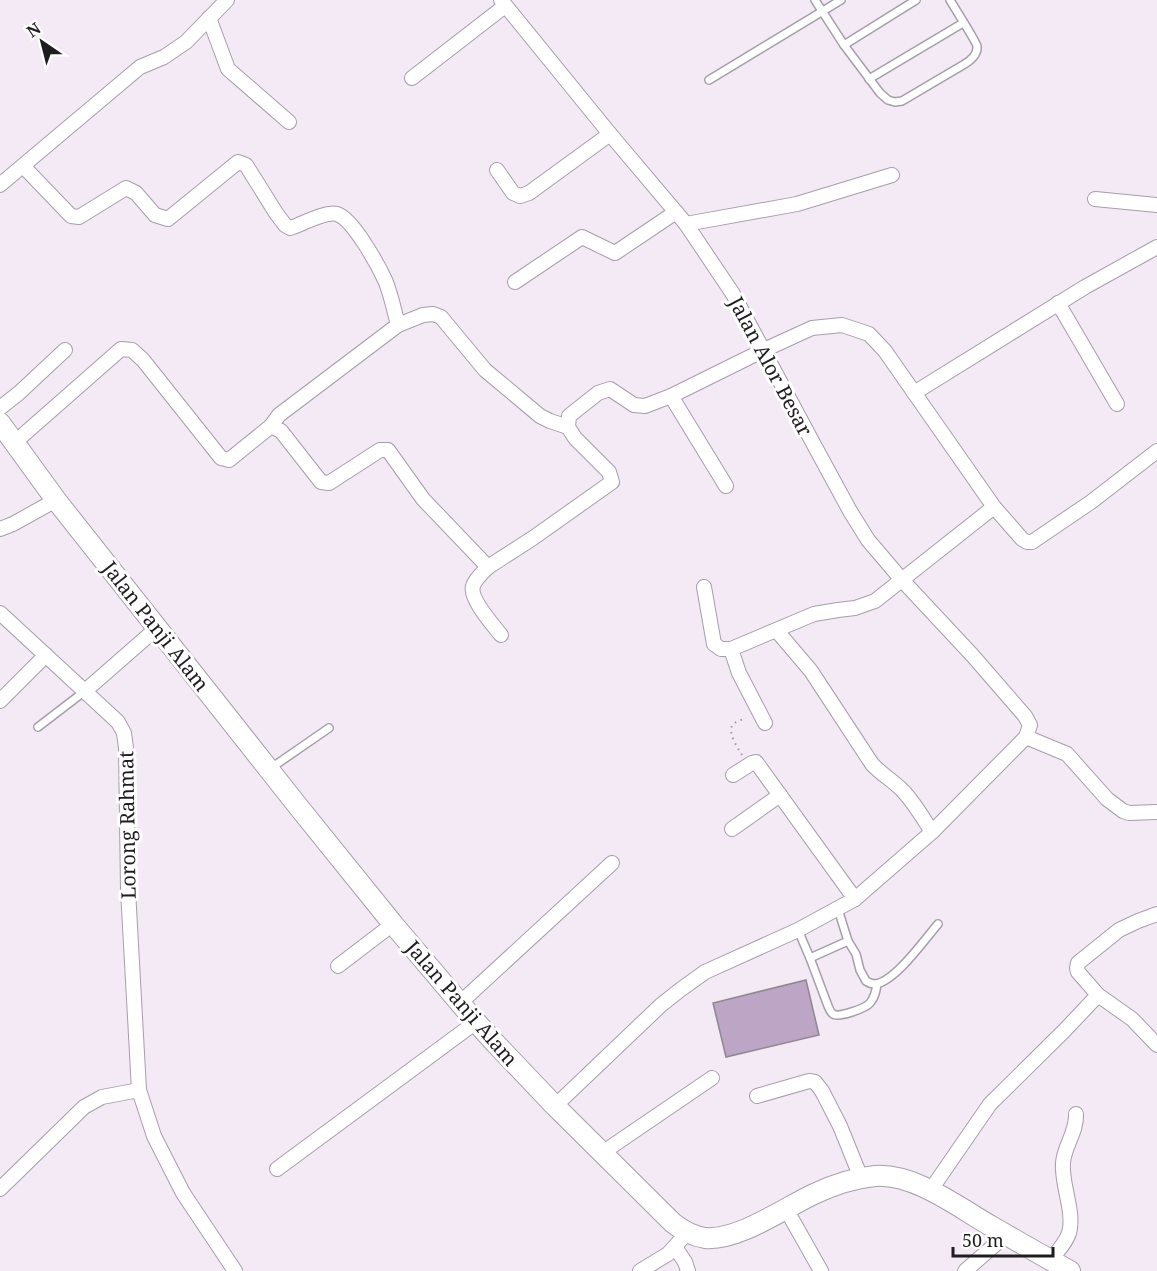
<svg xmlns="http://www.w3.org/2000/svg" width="1157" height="1271" font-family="'Noto Serif',serif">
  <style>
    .building { fill: #bca5c5; stroke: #8f8792; stroke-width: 1.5 }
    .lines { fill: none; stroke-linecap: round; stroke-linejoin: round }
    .service-casing { stroke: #a69eaa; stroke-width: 10 }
    .minor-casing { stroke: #a69eaa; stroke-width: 16 }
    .secondary-casing { stroke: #a69eaa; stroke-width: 22 }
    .path { stroke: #9c969e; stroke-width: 2; stroke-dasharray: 1.5 4.5; stroke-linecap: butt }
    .service { stroke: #fff; stroke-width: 7 }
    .minor { stroke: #fff; stroke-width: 14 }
    .secondary { stroke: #fff; stroke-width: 20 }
    .labels { text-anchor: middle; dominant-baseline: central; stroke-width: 6; stroke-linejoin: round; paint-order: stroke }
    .street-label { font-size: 20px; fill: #1f1c20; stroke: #fff }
  </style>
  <rect width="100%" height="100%" fill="#f3eaf6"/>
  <!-- building -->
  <polygon class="building" points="806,980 819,1035 726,1057 713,1003"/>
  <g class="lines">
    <defs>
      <g id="service">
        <path d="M815,0L844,45L880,93L888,100L895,102L902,101L963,65C970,61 978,55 977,46C976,41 954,7 950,0"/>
        <polyline points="844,45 916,0"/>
        <polyline points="869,79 963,23"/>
        <polyline points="709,80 841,0"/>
        <polyline points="38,727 85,691"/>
        <polyline points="271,768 329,728"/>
        <polyline points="838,909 848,941"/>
        <path d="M798,930L810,958L848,941L856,954L860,970L866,981C869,983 872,984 875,984C895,982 925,939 938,924"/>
        <path d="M810,958L828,1006C829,1008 831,1013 833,1014C839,1018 866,1008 870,1003C875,997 876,991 877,984"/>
      </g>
      <g id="minor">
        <polyline points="501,0 610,134 686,224 733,294 813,443 850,511 868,540 902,580 973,656 1025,716 1030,725 1026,737 932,832 855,899 798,930 705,972 680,990 661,1005 555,1106"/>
        <polyline points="209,18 228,69 289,122"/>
        <polyline points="412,78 505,6"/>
        <path d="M23,166L71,216L79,217L126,188L136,193L155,215L168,219L238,162L246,165L276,213L285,225L290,228L293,227C304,223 326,211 337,214C353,219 378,265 385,280C391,294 394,310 398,325"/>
        <polyline points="497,170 513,193 520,196 529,193 610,134"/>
        <polyline points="0,185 140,67 164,57 186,42 227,0"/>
        <polyline points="1095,199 1157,205"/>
        <polyline points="686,224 797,204 892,175"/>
        <polyline points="515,282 582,237 615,253 676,212"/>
        <polyline points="1058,303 1117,404"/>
        <polyline points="914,393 1085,287 1157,247"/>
        <polyline points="671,396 726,486"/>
        <polyline points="0,408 19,393 65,350"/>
        <polyline points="271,426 279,415 398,325 423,315 433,314 441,317 485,370 540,416 550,421 568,427"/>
        <polyline points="14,443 121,349 132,350 143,360 221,458 229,460 271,426 281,431 321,482 329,483 380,450 388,450 423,499 488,567 533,538 612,482 609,472 575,438 568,427 569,416 598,393 610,389 634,405 645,406 671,396 764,350 812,328 842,325 869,334 885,351 994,507 1022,539 1027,542 1032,542 1091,502 1157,451"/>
        <polyline points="0,529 13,524 56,500"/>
        <path d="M488,567C483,572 475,579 473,586C469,598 493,625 501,635"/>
        <polyline points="704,587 714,644 721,649 731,649 814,614 838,610 855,608 875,601 994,507"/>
        <polyline points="0,613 118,722 124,733 126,748 128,890 139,1090 154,1136 183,1193 235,1271"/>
        <path d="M777,631L811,671L872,764C882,775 894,781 904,792C915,804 923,818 932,832"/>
        <polyline points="731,649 739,673 765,723"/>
        <polyline points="85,691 157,628"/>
        <polyline points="0,701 46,655"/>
        <polyline points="1026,737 1067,754 1107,799 1123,811 1129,813 1157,812"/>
        <polyline points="733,775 752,763 756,762 855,899"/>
        <polyline points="732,829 780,795"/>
        <polyline points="338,966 393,924"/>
        <polyline points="1098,995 1132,1019 1157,1045"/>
        <polyline points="460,1003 612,863"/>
        <polyline points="757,1096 809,1081 815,1082 822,1091 840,1126 861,1178"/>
        <polyline points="602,1153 712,1078"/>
        <polyline points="277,1169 476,1022"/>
        <polyline points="0,1189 84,1107 102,1097 139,1090"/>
        <polyline points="930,1191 990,1104 1064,1031 1098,995 1078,972 1077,968 1078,963 1119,930 1138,921 1157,914"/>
        <polyline points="786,1209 821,1271"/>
        <polyline points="675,1247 685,1262 688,1271"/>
        <path d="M1050,1260C1057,1252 1066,1243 1069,1233C1075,1212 1061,1184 1063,1163C1064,1146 1077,1132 1076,1114"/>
        <polyline points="640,1271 668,1254 687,1233"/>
        <polyline points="965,1271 1006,1235"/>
      </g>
      <path id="secondary" d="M0,423L56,500L297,805L393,924L476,1022L496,1044L555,1106L673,1223C683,1231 693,1236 705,1238C738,1241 784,1208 814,1194C833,1185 854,1178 875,1176C914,1173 958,1207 991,1226C1017,1241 1043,1256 1070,1271"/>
    </defs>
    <!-- service casing -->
    <use href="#service" class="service-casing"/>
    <!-- minor casing -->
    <use href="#minor" class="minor-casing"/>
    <!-- secondary casing -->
    <use href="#secondary" class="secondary-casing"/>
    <!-- path -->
    <path class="path" d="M742,755C738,749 728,733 732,726C735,721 742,720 746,718"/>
    <!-- service -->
    <use href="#service" class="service"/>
    <!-- minor -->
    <use href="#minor" class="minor"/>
    <!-- secondary -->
    <use href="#secondary" class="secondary"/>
  </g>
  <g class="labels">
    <!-- street labels -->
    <g class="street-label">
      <text transform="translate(771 366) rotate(62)">Jalan Alor Besar</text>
      <text transform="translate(156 626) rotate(52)">Jalan Panji Alam</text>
      <text transform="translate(127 825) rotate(-91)">Lorong Rahmat</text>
      <text transform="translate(462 1003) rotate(49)">Jalan Panji Alam</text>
    </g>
  </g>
  <!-- north arrow -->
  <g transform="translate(42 42) rotate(325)" stroke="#ffffff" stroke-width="4.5" paint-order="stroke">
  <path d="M0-4.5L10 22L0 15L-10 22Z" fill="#1f1c20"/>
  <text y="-9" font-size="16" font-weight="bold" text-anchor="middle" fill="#1f1c20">N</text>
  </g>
  <!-- scale -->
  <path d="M953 1247v9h100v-9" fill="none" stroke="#1f1c20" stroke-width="3"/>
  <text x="962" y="1247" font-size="18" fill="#1f1c20" stroke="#ffffff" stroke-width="4.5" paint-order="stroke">50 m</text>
</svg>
